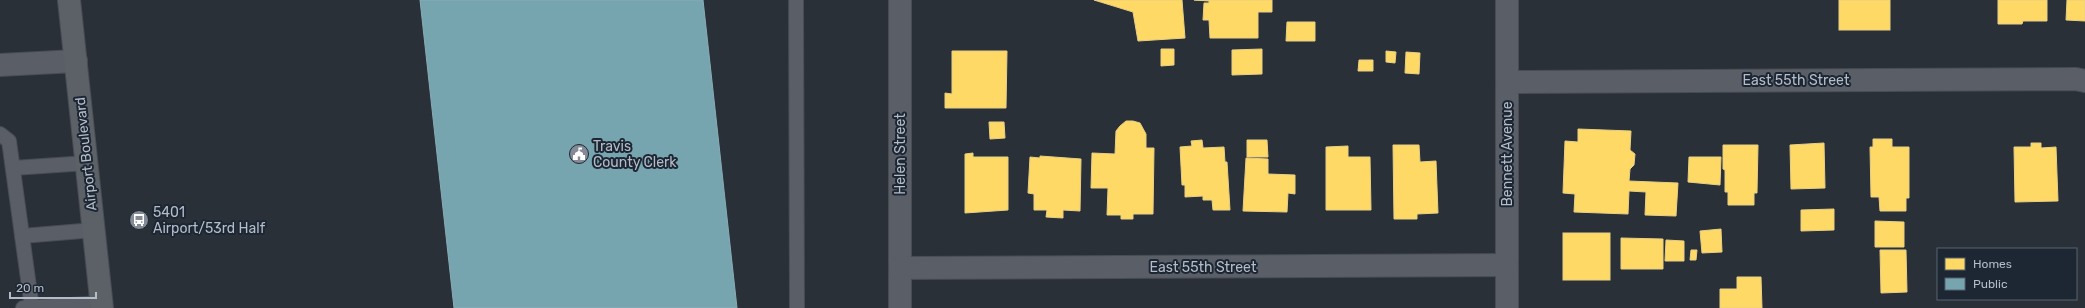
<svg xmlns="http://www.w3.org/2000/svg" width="2085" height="308" font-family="Rubik,sans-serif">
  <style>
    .homes { fill: #ffd966; stroke: #e8d084 }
    .public { fill: #76a5af; stroke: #89acb7 }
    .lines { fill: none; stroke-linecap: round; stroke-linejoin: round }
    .lane-casing { stroke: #484c53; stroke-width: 16 }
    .street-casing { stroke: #484c53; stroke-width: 24 }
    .primary-casing { stroke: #484c55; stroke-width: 24 }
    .lane { stroke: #5a5e66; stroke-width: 14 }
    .street { stroke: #5a5e66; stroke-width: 22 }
    .primary { stroke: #5c6168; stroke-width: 22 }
    .labels { text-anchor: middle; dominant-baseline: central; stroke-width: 4; stroke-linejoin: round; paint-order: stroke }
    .street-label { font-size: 14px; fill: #b4bcc9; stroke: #1d2633 }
    .poi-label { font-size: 14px; fill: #b4bcc9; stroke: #1d2633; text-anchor: start }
  </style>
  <rect width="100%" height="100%" fill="#2a3038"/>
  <!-- homes -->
  <g class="homes">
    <polygon points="1094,0 1182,0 1185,38 1138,41 1133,12"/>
    <polygon points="1194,0 1272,0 1272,12 1258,12 1258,38 1210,38 1209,20 1203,20 1204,3 1209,3 1209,1"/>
    <rect x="1839" y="0" width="51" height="30"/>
    <polygon points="1998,0 2047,0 2047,21 2023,21 2022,24 1998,24"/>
    <polygon points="2067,0 2085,0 2085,21 2066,20"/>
    <polygon points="1287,22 1315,22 1315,41 1286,41"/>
    <polygon points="1161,49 1174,49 1174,65 1161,66"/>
    <polygon points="1262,49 1262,74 1232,75 1232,50"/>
    <polygon points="952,51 1007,51 1006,108 945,108 945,93 952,94"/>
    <polygon points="1386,51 1396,52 1395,63 1386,62"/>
    <polygon points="1406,52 1420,53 1419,74 1405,73"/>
    <polygon points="1359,60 1373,60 1373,71 1358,71"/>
    <polygon points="1126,121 1133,121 1140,123 1146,134 1146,148 1154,148 1153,214 1133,214 1133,219 1121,219 1121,215 1107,215 1108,188 1091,188 1092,153 1115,154 1116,131 1120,126"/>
    <polygon points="989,122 1004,122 1005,138 990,139"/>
    <polygon points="1578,129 1631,131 1630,150 1635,154 1634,165 1630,169 1629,181 1678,183 1676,216 1645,215 1646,192 1629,191 1628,214 1574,212 1575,194 1563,193 1565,141 1578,142"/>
    <polygon points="1873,139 1892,139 1892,147 1909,147 1909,198 1906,198 1906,211 1880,211 1879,197 1871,197 1870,147 1873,147"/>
    <polygon points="1202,140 1203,148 1224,147 1225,162 1227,162 1230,210 1213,210 1212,200 1203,200 1203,196 1185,197 1185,185 1182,185 1180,147 1192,146 1191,141"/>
    <polygon points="1247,140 1267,140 1268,157 1247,157"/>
    <polygon points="1824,143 1825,188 1791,189 1790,145"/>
    <polygon points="2031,143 2041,143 2041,148 2056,147 2058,201 2015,202 2014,147 2031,147"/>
    <polygon points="1393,145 1419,145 1420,162 1436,161 1438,213 1417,214 1417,219 1394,219"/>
    <polygon points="1723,145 1758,145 1757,193 1754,193 1754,205 1728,205 1728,192 1725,192 1725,170 1723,169"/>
    <polygon points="1348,146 1348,157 1370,157 1371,210 1326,210 1326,147"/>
    <polygon points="973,153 973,157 1008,157 1008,210 965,213 965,154"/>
    <polygon points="1040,156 1081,159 1080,211 1063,210 1063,218 1046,217 1047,210 1034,210 1034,194 1028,193 1030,157 1040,158"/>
    <polygon points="1689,157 1721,157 1720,185 1688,182"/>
    <polygon points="1246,158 1268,159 1268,174 1295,175 1295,194 1288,193 1287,212 1243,211"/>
    <polygon points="1834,209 1834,230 1801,231 1801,210"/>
    <polygon points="1875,221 1904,222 1904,247 1875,247"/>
    <polygon points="1721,229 1722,252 1702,253 1700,231"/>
    <rect x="1563" y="233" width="47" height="47"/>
    <polygon points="1621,238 1663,239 1663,269 1621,269"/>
    <polygon points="1666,240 1684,241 1684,261 1665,261"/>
    <polygon points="1691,250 1697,250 1696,260 1690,260"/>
    <polygon points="1880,250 1906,250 1907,292 1881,293"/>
    <polygon points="1737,277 1761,277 1762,308 1720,308 1720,289 1737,289"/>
  </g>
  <!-- public -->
  <polygon class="public" points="420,0 703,0 737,308 454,308"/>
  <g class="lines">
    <defs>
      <g id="lane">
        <polyline points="796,0 797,308"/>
        <polyline points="0,134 9,141 32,308"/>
        <polyline points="13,168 87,163"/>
        <polyline points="22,236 94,230"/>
        <polyline points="23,308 101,303"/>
      </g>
      <g id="street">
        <polyline points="900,0 900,308"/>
        <polyline points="1507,0 1507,308"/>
        <polyline points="0,65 76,61"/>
        <polyline points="1507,82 2076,79 2085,81"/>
        <polyline points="900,268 1507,265"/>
      </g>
      <polyline id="primary" points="69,0 102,308"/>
    </defs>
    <!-- lane casing -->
    <use href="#lane" class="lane-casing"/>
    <!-- street casing -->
    <use href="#street" class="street-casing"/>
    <!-- primary casing -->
    <use href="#primary" class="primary-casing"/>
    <!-- lane -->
    <use href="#lane" class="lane"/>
    <!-- street -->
    <use href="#street" class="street"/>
    <!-- primary -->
    <use href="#primary" class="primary"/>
  </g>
  <!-- icons -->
  <defs>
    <symbol id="civic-disc" viewBox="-11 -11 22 22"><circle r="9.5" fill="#848b96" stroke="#1d2633"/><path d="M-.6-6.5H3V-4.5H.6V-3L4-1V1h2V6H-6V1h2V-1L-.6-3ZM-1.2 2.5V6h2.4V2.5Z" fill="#fff"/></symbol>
    <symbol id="bus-disc" viewBox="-11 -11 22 22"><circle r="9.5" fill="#848b96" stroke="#1d2633"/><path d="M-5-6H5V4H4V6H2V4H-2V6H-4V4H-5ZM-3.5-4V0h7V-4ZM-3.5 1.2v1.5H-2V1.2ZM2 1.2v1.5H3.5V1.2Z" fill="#fff"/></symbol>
  </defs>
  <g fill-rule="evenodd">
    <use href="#civic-disc" x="568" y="143" width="22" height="22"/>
    <use href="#bus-disc" x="128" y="209" width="22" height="22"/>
  </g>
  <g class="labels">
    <!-- street labels -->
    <g class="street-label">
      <text x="1796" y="80">East 55th Street</text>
      <text transform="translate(86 154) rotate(-96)">Airport Boulevard</text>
      <text transform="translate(900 154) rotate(-90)">Helen Street</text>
      <text transform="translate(1507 154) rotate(-90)">Bennett Avenue</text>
      <text x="1203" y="267">East 55th Street</text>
    </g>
    <!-- poi labels -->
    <g class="poi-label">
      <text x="593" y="146">Travis<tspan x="593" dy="16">County Clerk</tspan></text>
      <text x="153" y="212">5401<tspan x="153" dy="16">Airport/53rd Half</tspan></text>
    </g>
  </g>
  <!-- legend -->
  <rect x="1937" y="248" width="140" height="52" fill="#1d2633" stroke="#59626f"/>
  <rect x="1945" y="258" width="20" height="12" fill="#ffd966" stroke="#59626f"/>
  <text x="1973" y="268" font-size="12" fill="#b4bcc9">Homes</text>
  <rect x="1945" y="278" width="20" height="12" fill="#76a5af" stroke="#59626f"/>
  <text x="1973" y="288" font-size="12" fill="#b4bcc9">Public</text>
  <!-- scale -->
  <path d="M10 292v6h86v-6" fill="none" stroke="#b4bcc9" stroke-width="2"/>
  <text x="16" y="292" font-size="12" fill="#b4bcc9" stroke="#1d2633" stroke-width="3" paint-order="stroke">20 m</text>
</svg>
